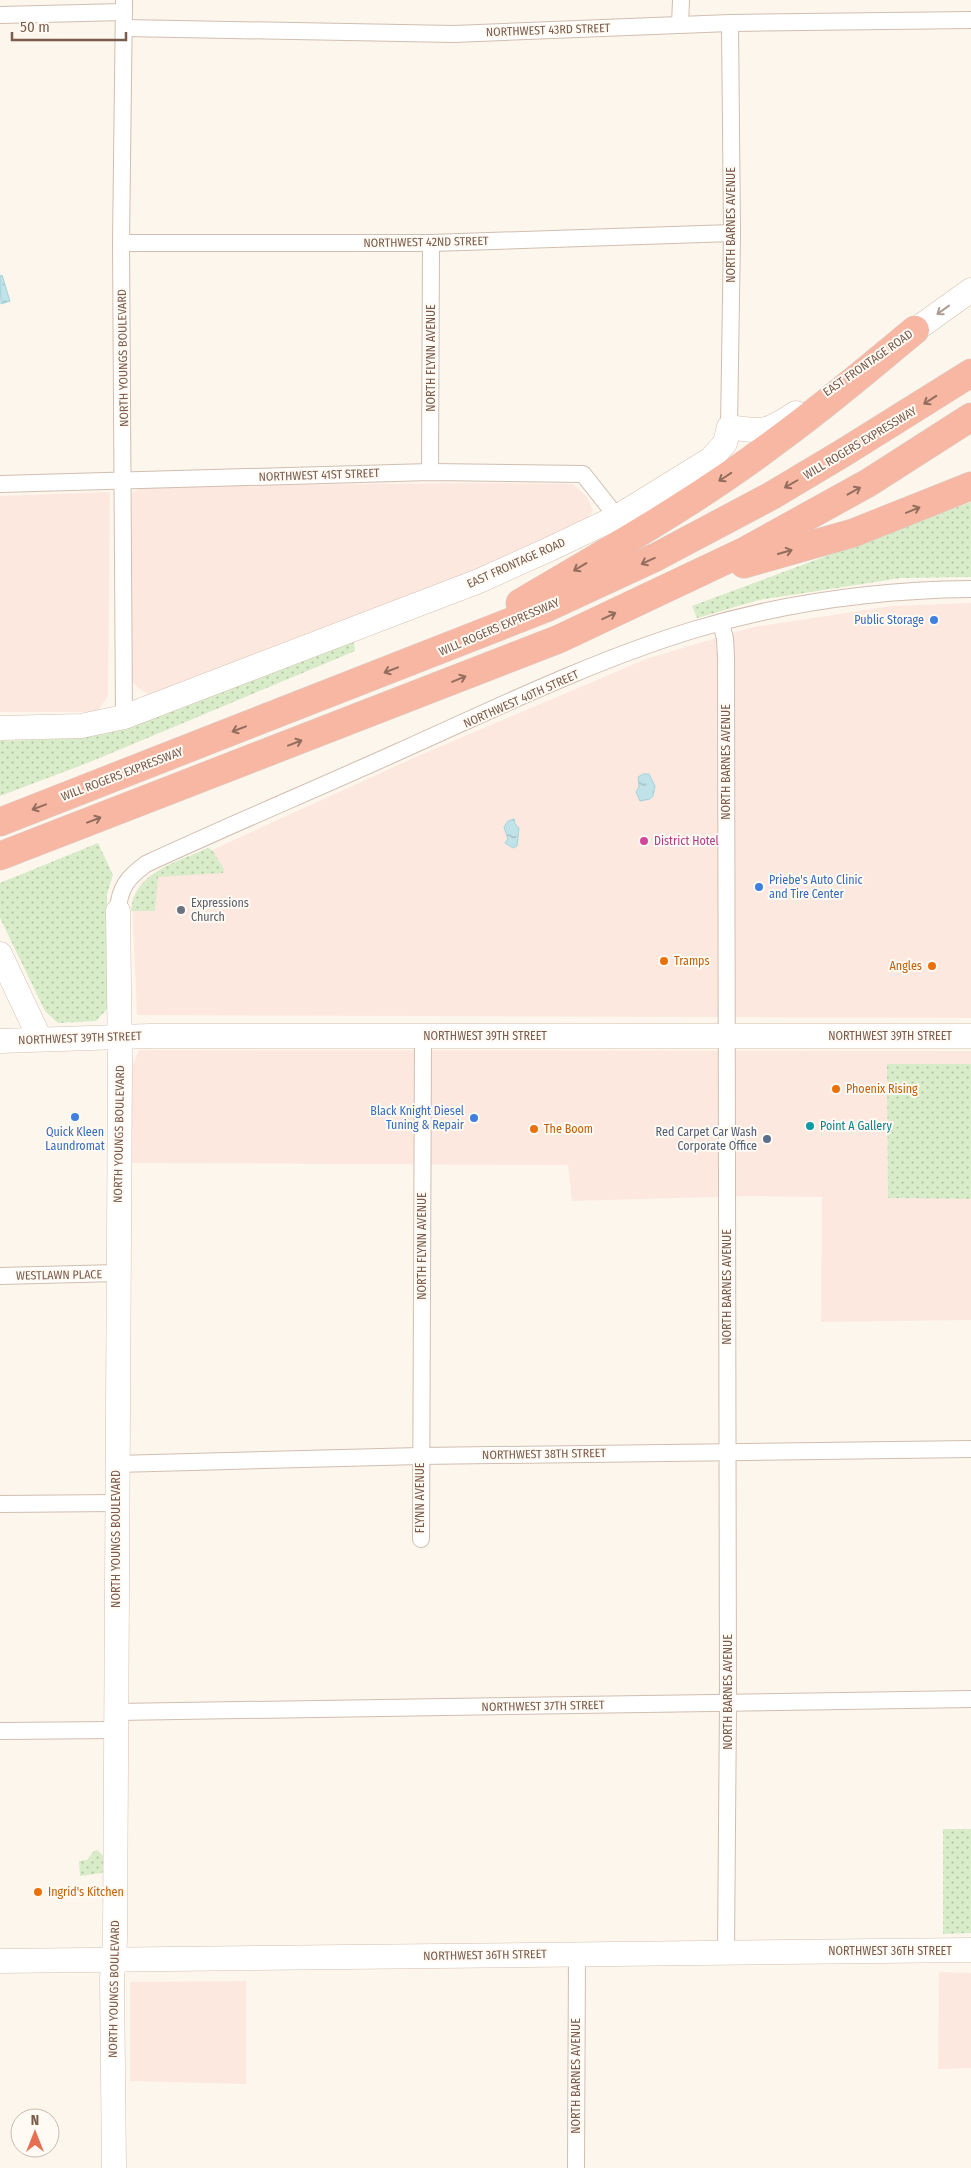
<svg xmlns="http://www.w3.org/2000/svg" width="971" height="2168" font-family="'Fira Sans Condensed',sans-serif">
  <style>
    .commercial { fill: #fde8e0 }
    .grass { fill: url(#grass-dots) }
    .water { fill: url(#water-ripples); stroke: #a5d3da }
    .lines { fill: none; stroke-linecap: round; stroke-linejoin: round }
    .street-casing { stroke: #d1beb0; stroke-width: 18 }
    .secondary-casing { stroke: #d6c0b0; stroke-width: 25 }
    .highway-casing { stroke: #dad1cd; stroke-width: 29 }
    .street { stroke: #fff; stroke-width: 16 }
    .secondary { stroke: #fff; stroke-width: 24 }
    .highway { stroke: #f7b7a3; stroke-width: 28 }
    .oneway { stroke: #af9d94 }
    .oneway2 { stroke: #936e5e }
    .shop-dot { fill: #3f7fe0; stroke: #fffaf3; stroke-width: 2 }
    .hotel-dot { fill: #d1479c; stroke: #fffaf3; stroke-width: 2 }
    .worship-dot { fill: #6b7280; stroke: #fffaf3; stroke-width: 2 }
    .food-dot { fill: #e8710a; stroke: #fffaf3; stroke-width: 2 }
    .culture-dot { fill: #0f9aa8; stroke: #fffaf3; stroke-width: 2 }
    .service-dot { fill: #5c6f8a; stroke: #fffaf3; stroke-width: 2 }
    .labels { text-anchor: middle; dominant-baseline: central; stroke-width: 4; stroke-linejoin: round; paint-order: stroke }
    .street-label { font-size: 12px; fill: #7a5c4d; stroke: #fffaf3 }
    .shop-label { font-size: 12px; fill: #366cbe; stroke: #fffaf3; text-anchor: end }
    .hotel-label { font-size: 12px; fill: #b23c85; stroke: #fffaf3; text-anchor: start }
    .worship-label { font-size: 12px; fill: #5b616d; stroke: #fffaf3; text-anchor: start }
    .food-label { font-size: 12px; fill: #c56008; stroke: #fffaf3; text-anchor: start }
    .culture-label { font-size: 12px; fill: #0d838f; stroke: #fffaf3; text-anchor: start }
    .service-label { font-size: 12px; fill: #4e5e75; stroke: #fffaf3; text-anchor: end }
  </style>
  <defs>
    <pattern id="grass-dots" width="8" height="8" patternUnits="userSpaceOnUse" patternTransform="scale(1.25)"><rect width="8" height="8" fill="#d8ecc9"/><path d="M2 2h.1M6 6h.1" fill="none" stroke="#b4c2a5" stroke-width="1.8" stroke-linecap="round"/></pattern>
    <pattern id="water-ripples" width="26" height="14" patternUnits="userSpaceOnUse" patternTransform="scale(1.25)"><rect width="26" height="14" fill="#bfe3e8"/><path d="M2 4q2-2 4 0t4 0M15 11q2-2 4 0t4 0" fill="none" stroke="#a0bbbe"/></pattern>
  </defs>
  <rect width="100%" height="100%" fill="#fdf6ec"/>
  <!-- commercial -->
  <g class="commercial">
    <polygon points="481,483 573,484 587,497 593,511 578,529 513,558 151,696 137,687 131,679 132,493 146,486"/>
    <polygon points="110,492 108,696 97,712 0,712 0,496"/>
    <polygon points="971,603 971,1018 137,1015 132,899 141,883 151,875 212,850 418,756 646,659 753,627 892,606"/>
    <polygon points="139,1050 971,1051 971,1320 821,1322 822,1197 749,1196 572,1201 568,1165 128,1163 129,1075"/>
    <polygon points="939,1972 971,1973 971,2068 938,2069"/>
    <polygon points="246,1981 246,2084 130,2081 130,1982"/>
  </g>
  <!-- grass -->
  <g class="grass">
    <polygon points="971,502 971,577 901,578 759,600 697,618 692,606"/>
    <polygon points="354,642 355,651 90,762 0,796 0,741 83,738 123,730"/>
    <polygon points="98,843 113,875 107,894 108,1008 96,1021 58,1023 45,1011 0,918 0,883"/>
    <path d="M208,848L212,850L224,869L223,873L158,877L155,911H131C134,872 177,862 208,848Z"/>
    <polygon points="887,1064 971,1064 971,1199 888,1198"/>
    <polygon points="943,1829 971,1829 971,1933 943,1934"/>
    <polygon points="97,1850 105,1857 105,1868 102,1873 80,1876 79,1861 87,1860 94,1851"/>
  </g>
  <!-- water -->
  <g class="water">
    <polygon points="2,275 10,301 1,304 0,276"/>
    <polygon points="643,774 649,774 655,786 653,796 650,799 640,801 636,792 639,787 638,777"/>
    <polygon points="514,819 515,824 519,828 517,846 513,848 505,843 508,839 504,827 508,821"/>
  </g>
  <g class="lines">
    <defs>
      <g id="street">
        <polyline points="124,0 121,243 124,717"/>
        <polyline points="0,15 124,12"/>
        <polyline points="680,25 681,0"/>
        <polyline points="124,28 454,34 730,23 971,20"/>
        <polyline points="121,243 431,243 732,233"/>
        <polyline points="729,427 732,233 730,23"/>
        <polyline points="430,472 431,243"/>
        <polyline points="0,484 430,472 583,474 617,517"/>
        <polyline points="721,622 725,639 726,657 728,1703 726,1952"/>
        <path d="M118,911C119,888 128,877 146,864C230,825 316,789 400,751C496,708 592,661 693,630C782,603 878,590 971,589"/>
        <polyline points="0,1276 117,1273"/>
        <polyline points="116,1464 420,1456 971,1449"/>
        <polyline points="0,1504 116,1503"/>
        <polyline points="421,1539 423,1036"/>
        <polyline points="116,1712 971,1699"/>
        <polyline points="0,1731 116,1730"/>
        <polyline points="576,2168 577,1954"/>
      </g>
      <g id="secondary">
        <polyline points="900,341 971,290"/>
        <path d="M0,728L81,726L124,717L479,581L552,548L617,517L711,459L725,443L729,427C763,432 766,433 796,413"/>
        <polyline points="0,954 40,1039"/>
        <polyline points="0,1041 150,1036 971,1036"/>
        <polyline points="0,1961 971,1950"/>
        <polyline points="114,2168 112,1979 115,1940 120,1061 118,911"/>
      </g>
      <g id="highway">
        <polyline points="744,564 853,533 971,486"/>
        <path d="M520,603C608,551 698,501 779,439C826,405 870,367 915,330"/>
        <polyline points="0,822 546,608 656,557 771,496 843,453 971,373"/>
        <polyline points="0,856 559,639 745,551 868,483 971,417"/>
      </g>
    </defs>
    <!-- street casing -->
    <use href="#street" class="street-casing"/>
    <!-- secondary casing -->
    <use href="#secondary" class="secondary-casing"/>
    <!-- highway casing -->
    <use href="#highway" class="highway-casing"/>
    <!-- street -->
    <use href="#street" class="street"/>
    <!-- secondary -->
    <use href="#secondary" class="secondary"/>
    <!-- highway -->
    <use href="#highway" class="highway"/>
  </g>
  <!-- one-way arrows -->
  <defs><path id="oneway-shaft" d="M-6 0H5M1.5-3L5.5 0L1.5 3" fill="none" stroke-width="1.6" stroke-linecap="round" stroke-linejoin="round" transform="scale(1.25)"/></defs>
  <use class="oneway" href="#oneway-shaft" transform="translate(943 310) rotate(144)"/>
  <g class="oneway2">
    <use href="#oneway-shaft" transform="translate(930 400) rotate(147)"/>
    <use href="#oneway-shaft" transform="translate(725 477) rotate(146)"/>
    <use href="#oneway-shaft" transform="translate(791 484) rotate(150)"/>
    <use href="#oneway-shaft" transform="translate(854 491) rotate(-29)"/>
    <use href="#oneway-shaft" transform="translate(913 510) rotate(-22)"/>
    <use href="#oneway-shaft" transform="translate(785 552) rotate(-16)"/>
    <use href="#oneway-shaft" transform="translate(648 561) rotate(155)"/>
    <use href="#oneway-shaft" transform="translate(580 567) rotate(149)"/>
    <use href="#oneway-shaft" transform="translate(609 616) rotate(-25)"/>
    <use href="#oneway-shaft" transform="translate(391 670) rotate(159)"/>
    <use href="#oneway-shaft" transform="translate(459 679) rotate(-22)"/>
    <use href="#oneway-shaft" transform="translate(239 729) rotate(159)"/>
    <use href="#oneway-shaft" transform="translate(295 743) rotate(-21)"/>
    <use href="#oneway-shaft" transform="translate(39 807) rotate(159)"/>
    <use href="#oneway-shaft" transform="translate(94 820) rotate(-21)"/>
  </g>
  <!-- markers -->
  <g class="shop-dot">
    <circle cx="934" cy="620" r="5"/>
    <circle cx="759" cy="887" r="5"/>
    <circle cx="75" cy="1117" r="5"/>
    <circle cx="474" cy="1118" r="5"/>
  </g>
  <circle class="hotel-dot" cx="644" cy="841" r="5"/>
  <circle class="worship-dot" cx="181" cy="910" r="5"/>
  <g class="food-dot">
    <circle cx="664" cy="961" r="5"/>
    <circle cx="932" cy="966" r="5"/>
    <circle cx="836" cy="1089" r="5"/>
    <circle cx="534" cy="1129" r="5"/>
    <circle cx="38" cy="1892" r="5"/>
  </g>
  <circle class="culture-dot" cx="810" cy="1126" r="5"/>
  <circle class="service-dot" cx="767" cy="1139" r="5"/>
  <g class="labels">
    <!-- street labels -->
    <g class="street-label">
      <text transform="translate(548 30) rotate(-2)">NORTHWEST 43RD STREET</text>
      <text transform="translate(731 225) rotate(-90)">NORTH BARNES AVENUE</text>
      <text transform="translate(426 242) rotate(-1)">NORTHWEST 42ND STREET</text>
      <text transform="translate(123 358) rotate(-91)">NORTH YOUNGS BOULEVARD</text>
      <text transform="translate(431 358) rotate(-90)">NORTH FLYNN AVENUE</text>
      <text transform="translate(868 363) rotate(-35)">EAST FRONTAGE ROAD</text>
      <text transform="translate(860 443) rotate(-31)">WILL ROGERS EXPRESSWAY</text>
      <text transform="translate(319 475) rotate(-2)">NORTHWEST 41ST STREET</text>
      <text transform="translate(516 563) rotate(-24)">EAST FRONTAGE ROAD</text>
      <text transform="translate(499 627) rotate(-23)">WILL ROGERS EXPRESSWAY</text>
      <text transform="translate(521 699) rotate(-24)">NORTHWEST 40TH STREET</text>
      <text transform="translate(726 762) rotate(-90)">NORTH BARNES AVENUE</text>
      <text transform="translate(122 774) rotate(-21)">WILL ROGERS EXPRESSWAY</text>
      <text x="485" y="1036">NORTHWEST 39TH STREET</text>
      <text x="890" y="1036">NORTHWEST 39TH STREET</text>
      <text transform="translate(80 1038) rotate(-2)">NORTHWEST 39TH STREET</text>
      <text transform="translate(119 1134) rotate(-89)">NORTH YOUNGS BOULEVARD</text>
      <text transform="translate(422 1246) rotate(-90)">NORTH FLYNN AVENUE</text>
      <text transform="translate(59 1275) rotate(-1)">WESTLAWN PLACE</text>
      <text transform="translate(727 1287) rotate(-90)">NORTH BARNES AVENUE</text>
      <text transform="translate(544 1454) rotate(-1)">NORTHWEST 38TH STREET</text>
      <text transform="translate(420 1498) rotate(-90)">FLYNN AVENUE</text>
      <text transform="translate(116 1539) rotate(-90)">NORTH YOUNGS BOULEVARD</text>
      <text transform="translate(728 1692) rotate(-90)">NORTH BARNES AVENUE</text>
      <text transform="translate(543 1706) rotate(-1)">NORTHWEST 37TH STREET</text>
      <text x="890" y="1951">NORTHWEST 36TH STREET</text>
      <text transform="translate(485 1955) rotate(-1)">NORTHWEST 36TH STREET</text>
      <text transform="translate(114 1989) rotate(-89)">NORTH YOUNGS BOULEVARD</text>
      <text transform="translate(576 2076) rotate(-90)">NORTH BARNES AVENUE</text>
    </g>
    <!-- shop labels -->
    <g class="shop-label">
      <text x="924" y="620">Public Storage</text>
      <text x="769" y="880" text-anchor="start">Priebe's Auto Clinic<tspan x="769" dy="14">and Tire Center</tspan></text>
      <text x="464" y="1111">Black Knight Diesel<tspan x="464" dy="14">Tuning &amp; Repair</tspan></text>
      <text x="75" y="1132" text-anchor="middle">Quick Kleen<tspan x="75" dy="14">Laundromat</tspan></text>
    </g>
    <!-- hotel labels -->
    <g class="hotel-label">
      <text x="654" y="841">District Hotel</text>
    </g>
    <!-- worship labels -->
    <g class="worship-label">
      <text x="191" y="903">Expressions<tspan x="191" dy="14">Church</tspan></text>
    </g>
    <!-- food labels -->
    <g class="food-label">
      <text x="674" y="961">Tramps</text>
      <text x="922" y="966" text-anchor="end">Angles</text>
      <text x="846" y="1089">Phoenix Rising</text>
      <text x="544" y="1129">The Boom</text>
      <text x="48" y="1892">Ingrid's Kitchen</text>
    </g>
    <!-- culture labels -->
    <g class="culture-label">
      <text x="820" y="1126">Point A Gallery</text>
    </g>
    <!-- service labels -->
    <g class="service-label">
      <text x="757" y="1132">Red Carpet Car Wash<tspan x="757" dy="14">Corporate Office</tspan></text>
    </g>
  </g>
  <!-- north arrow -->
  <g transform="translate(35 2133)"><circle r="24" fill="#fffaf3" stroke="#cabbb1"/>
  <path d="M0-4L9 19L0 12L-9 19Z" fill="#e76f51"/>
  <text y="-8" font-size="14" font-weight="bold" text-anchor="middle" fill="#7a5c4d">N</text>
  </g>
  <!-- scale -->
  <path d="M12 32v8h114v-8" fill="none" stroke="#7a5c4d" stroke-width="2.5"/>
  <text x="20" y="32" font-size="15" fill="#7a5c4d" stroke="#fffaf3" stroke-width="4" paint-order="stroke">50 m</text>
</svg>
